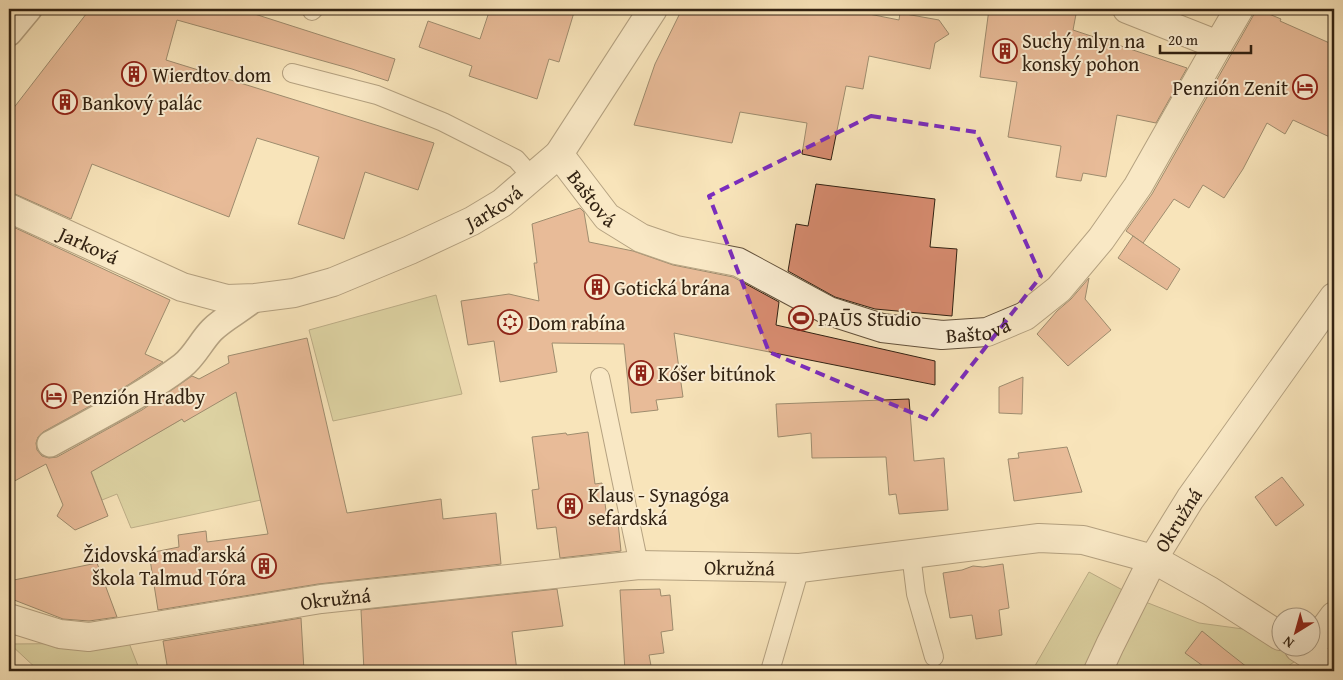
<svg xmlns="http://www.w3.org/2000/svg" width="1343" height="680" font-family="'Gentium Book Plus',serif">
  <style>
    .green { fill: #c2c38c; stroke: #7a724f }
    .building { fill: #d68b6f; stroke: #322212 }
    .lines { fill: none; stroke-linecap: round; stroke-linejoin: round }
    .service-casing { stroke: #64523c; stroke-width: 20 }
    .pedestrian-casing { stroke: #64523c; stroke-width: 28 }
    .minor-casing { stroke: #64523c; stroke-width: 30 }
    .service { stroke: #faedd2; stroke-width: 18 }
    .pedestrian { stroke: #faedd2; stroke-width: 25 }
    .minor { stroke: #faedd2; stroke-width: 28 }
    .marked { fill: none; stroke: #7b2cbf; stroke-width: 4; stroke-dasharray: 10 6; stroke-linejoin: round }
    .labels { text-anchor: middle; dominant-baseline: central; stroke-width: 4; stroke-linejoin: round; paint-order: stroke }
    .poi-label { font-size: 20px; fill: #322212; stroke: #faedd2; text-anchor: start }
    .street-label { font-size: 20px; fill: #322212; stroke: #faedd2 }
  </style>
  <rect width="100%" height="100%" fill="#f8e4ba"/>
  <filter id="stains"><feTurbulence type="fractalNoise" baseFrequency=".004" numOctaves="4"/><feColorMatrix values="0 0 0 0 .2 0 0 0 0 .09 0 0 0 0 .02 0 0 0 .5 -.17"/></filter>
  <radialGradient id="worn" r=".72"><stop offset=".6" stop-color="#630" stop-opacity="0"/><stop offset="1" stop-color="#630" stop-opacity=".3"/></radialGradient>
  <!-- green -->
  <g class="green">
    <polygon points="436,295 462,394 333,421 309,330"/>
    <polygon points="235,388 261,500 131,528 117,494 102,500 91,471 182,419 184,422"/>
    <polygon points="1089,572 1143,601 1199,623 1280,634 1307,653 1281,671 1032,671"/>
    <polygon points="129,643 140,671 39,671 10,644"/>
  </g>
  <!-- building -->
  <g class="building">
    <polygon points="90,9 239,9 395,59 388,81 352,69 177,20 166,60 434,143 418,190 365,172 344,239 298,224 319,157 257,138 229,217 92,164 71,219 15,194 9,193 9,114"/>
    <polygon points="490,9 575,9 559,62 549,59 537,99 469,76 472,66 419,47 428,21 480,39"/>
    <polygon points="682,9 844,9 899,20 900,13 939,20 949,34 935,43 930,69 869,56 863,89 846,86 831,160 802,154 807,123 740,112 732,143 634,125 655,64"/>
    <polygon points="989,9 1077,9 1073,30 1187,68 1156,123 1117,115 1106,177 1083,173 1081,181 1056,177 1061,146 1008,137 1017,82 980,77"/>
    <polygon points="1257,9 1281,19 1280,21 1334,45 1334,139 1293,120 1285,134 1267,123 1243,169 1224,198 1203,185 1189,208 1174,199 1143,243 1126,231 1152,194"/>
    <polygon points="816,184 935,199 930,247 957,249 952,316 875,309 835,297 788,271 796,224 808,226"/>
    <polygon points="580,208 584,212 589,242 633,251 673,265 733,277 779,302 776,325 935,361 935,385 674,333 683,397 656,400 658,410 631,413 624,344 552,343 557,372 500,382 494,341 468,345 461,301 509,294 539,301 534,263 537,263 532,224"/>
    <polygon points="9,225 170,300 145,354 163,362 128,385 43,432 38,437 36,443 37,450 42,456 49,458 57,457 142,410 192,376 199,379 229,363 228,356 307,338 347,513 441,499 443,519 496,513 501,564 318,584 158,610 149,553 179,547 178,535 206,531 207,542 268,534 236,392 184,422 182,419 91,472 108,516 75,530 57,516 63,505 46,464 9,484"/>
    <polygon points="1133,236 1180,269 1167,290 1118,258"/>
    <polygon points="1089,278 1085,299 1111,330 1068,366 1037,334 1057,311 1071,299"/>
    <polygon points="1023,377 1022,414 999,413 999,387"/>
    <polygon points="909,399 914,461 944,458 948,510 899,514 896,494 889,495 886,457 812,458 811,433 778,437 776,404"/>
    <polygon points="588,432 595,484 602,483 608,524 618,522 621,551 560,558 556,527 537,529 532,490 539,489 532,437 566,433 567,435"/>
    <polygon points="1067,447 1082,492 1014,501 1008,459 1019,458 1018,453"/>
    <polygon points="1282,477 1304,505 1276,526 1255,497"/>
    <polygon points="97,563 117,617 89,621 63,619 9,598 9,581"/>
    <polygon points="1003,564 1009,608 999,610 1002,635 976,639 972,615 950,618 943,573 962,570 973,566 983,567"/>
    <polygon points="557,589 563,626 512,632 517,671 364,671 361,610"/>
    <polygon points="660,589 661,596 670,595 673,630 661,632 664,653 649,655 652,671 625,671 620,590"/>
    <polygon points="301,618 304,671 168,671 163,641"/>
    <polygon points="1202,631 1224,649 1252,671 1210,671 1185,653"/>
  </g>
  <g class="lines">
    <defs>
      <g id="service">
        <polyline points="312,11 314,9"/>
        <polyline points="292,73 377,95 443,122 516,159 532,177"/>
        <polyline points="600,377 639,565"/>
        <polyline points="911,554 916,594 934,657"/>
        <polyline points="770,671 800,568"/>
      </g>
      <g id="pedestrian">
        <polyline points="9,33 29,9"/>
        <path d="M50,444C93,420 144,395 182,366C195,356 201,341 212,330C224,318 241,310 255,298"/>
      </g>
      <g id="minor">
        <polyline points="1127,9 1218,45 1239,9"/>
        <path id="s1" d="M559,154L607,217L641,238L676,250L738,262L829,311L882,328L942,335L987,332L1025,316L1059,289L1101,239L1138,186L1218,45"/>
        <path id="s2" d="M9,208L182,287L227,299L255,298L294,293L333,282L410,250L472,221L502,203L559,154L653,9"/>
        <path id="s3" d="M9,618L60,634L89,637L321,599L639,565L800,568L1039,538L1083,540L1153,559L1210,591L1280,636"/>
        <polyline points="1299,648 1334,669"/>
        <polyline points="1307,653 1334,616"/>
        <path id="s4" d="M1098,671L1110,645L1153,559L1190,499L1334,297"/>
      </g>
    </defs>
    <!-- service casing -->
    <use href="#service" class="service-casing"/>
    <!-- pedestrian casing -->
    <use href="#pedestrian" class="pedestrian-casing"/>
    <!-- minor casing -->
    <use href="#minor" class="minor-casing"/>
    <!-- service -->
    <use href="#service" class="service"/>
    <!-- pedestrian -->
    <use href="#pedestrian" class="pedestrian"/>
    <!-- minor -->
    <use href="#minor" class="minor"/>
  </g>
  <!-- marked area -->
  <path d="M0 0H1343V680H0ZM871,116L976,132L1041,276L929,420L769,352L709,196Z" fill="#f8e4ba" fill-opacity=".55" fill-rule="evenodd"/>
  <path class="marked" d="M871,116L976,132L1041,276L929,420L769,352L709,196Z"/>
  <!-- icons -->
  <defs>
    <symbol id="building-ring" viewBox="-11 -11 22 22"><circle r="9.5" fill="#faedd2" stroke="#8f2418" stroke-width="1.5"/><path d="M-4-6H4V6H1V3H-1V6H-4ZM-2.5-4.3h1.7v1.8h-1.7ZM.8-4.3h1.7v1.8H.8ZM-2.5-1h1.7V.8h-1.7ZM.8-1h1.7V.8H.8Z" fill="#8f2418"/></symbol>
    <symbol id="hotel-ring" viewBox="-11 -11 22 22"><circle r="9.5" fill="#faedd2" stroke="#8f2418" stroke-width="1.5"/><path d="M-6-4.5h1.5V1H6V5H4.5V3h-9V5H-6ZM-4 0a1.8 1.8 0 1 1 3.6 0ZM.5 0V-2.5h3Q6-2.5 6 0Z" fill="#8f2418"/></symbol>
    <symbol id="stadium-ring" viewBox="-11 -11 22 22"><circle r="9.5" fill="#faedd2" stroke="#8f2418" stroke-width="1.5"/><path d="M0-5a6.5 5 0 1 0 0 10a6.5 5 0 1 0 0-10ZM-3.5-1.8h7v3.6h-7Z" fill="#8f2418"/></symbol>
    <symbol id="synagogue-ring" viewBox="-11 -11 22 22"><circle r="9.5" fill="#faedd2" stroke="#8f2418" stroke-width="1.5"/><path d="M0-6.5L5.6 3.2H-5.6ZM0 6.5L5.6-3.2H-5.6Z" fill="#8f2418"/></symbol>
  </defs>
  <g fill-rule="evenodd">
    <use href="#building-ring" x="991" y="37" width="28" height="28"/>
    <use href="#building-ring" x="120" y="60" width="28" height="28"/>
    <use href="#hotel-ring" x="1291" y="73" width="28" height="28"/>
    <use href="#building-ring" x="51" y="88" width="28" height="28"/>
    <use href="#building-ring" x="583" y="273" width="28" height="28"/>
    <use href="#stadium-ring" x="787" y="304" width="28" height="28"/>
    <use href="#synagogue-ring" x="496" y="308" width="28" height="28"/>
    <use href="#building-ring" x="627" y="359" width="28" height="28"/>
    <use href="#hotel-ring" x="40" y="382" width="28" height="28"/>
    <use href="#building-ring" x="556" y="492" width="28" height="28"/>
    <use href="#building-ring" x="250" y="552" width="28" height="28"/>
  </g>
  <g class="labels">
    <!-- poi labels -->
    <g class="poi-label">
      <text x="1022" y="40">Suchý mlyn na<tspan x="1022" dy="23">konský pohon</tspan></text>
      <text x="152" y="74">Wierdtov dom</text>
      <text x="1288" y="87" text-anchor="end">Penzión Zenit</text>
      <text x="82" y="102">Bankový palác</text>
      <text x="614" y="287">Gotická brána</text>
      <text x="818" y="318">PAŪS Studio</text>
      <text x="528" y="322">Dom rabína</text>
      <text x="658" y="373">Kóšer bitúnok</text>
      <text x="72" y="396">Penzión Hradby</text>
      <text x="588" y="494">Klaus - Synagóga<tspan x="588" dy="23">sefardská</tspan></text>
      <text x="246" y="554" text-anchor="end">Židovská maďarská<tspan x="246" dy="23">škola Talmud Tóra</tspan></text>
    </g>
    <!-- street labels -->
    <g class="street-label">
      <text stroke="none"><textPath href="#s1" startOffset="55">Baštová</textPath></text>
      <text stroke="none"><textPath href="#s2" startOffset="522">Jarková</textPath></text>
      <text stroke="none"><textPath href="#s2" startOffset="88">Jarková</textPath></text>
      <text stroke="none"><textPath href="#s1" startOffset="475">Baštová</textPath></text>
      <text stroke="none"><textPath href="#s4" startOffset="171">Okružná</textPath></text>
      <text stroke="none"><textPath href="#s3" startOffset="738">Okružná</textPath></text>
      <text stroke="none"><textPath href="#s3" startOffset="332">Okružná</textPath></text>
    </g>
  </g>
  <!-- margin -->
  <rect width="1343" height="680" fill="none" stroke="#f8e4ba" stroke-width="30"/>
  <rect x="10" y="10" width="1323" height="660" fill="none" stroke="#322212" stroke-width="2.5"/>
  <rect x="15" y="15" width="1313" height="650" fill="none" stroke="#322212"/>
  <!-- north arrow -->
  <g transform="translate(1296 632) rotate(217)"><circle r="24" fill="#faedd2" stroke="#aa9c85"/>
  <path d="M0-4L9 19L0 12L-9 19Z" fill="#8f2418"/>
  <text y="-8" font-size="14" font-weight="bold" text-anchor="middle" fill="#322212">N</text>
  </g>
  <!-- scale -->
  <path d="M1160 45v8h91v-8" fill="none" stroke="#322212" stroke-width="2.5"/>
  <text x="1168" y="45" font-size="15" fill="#322212" stroke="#faedd2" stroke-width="4" paint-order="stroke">20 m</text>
  <rect width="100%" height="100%" filter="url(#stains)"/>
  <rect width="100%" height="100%" fill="url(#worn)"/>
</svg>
